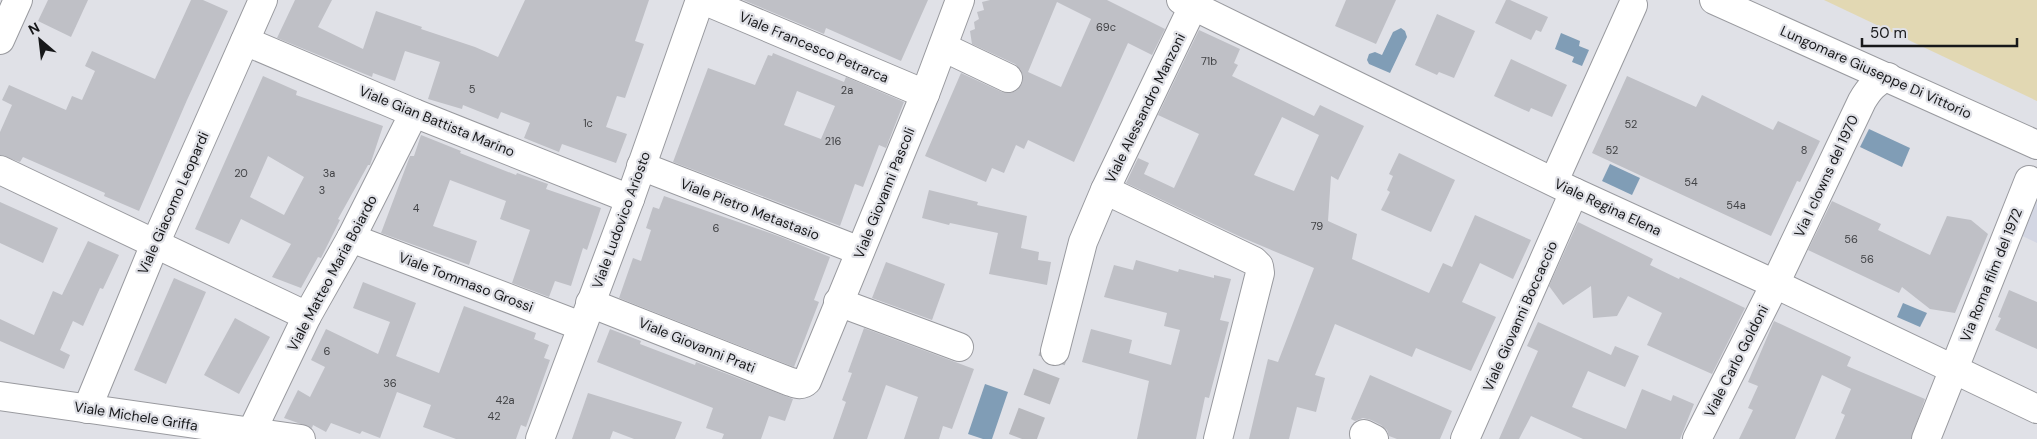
<svg xmlns="http://www.w3.org/2000/svg" width="2037" height="439" font-family="'DM Sans',sans-serif">
  <style>
    .built { fill: #d3d6e3 }
    .sand { fill: #e2d8b3 }
    .water { fill: #809db6 }
    .building { fill: #bfc0c6; fill-rule: evenodd }
    .lines { fill: none; stroke-linecap: round; stroke-linejoin: round }
    .minor-tunnel { stroke: #b8b9be; stroke-width: 28; stroke-dasharray: 28 14; stroke-linecap: butt }
    .minor-casing { stroke: #999a9f; stroke-width: 30 }
    .minor { stroke: #fff; stroke-width: 28 }
    .labels { text-anchor: middle; dominant-baseline: central; stroke-width: 4.5; stroke-linejoin: round; paint-order: stroke }
    .number-label { font-size: 11px; fill: #414245 }
    .street-label { font-size: 14px; fill: #17181a; stroke: #e0e1e7 }
  </style>
  <rect width="100%" height="100%" fill="#e0e1e7"/>
  <!-- built -->
  <polygon class="built" points="2037,189 2037,243 2016,233"/>
  <!-- sand -->
  <polygon class="sand" points="1824,0 2037,0 2037,101"/>
  <!-- water -->
  <g class="water">
    <polygon points="1401,28 1405,31 1407,37 1390,73 1369,64 1367,60 1369,54 1375,52 1382,55 1393,32"/>
    <polygon points="1561,33 1580,41 1579,46 1589,50 1582,66 1572,62 1574,57 1555,49"/>
    <polygon points="1869,129 1910,148 1902,167 1860,147"/>
    <polygon points="1610,164 1640,178 1632,195 1602,181"/>
    <polygon points="1903,303 1927,313 1920,327 1897,317"/>
    <polygon points="985,384 1008,392 992,439 983,439 968,434"/>
  </g>
  <!-- building -->
  <g class="building">
    <polygon points="48,0 88,0 71,37 38,21"/>
    <polygon points="191,0 203,0 228,11 187,100 139,211 104,196 105,193 23,157 20,162 0,155 0,132 12,105 2,100 9,85 66,110 72,96 82,100 95,71 85,66 92,51 155,79"/>
    <polygon points="295,0 332,0 318,27 363,49 376,11 422,27 421,29 475,47 498,57 525,0 649,0 635,41 644,44 625,98 617,96 606,127 627,134 616,163 562,144 559,152 524,138 530,123 501,112 498,119 463,105 462,109 428,99 440,62 405,51 395,81 373,73 372,77 277,38"/>
    <polygon points="743,0 928,0 901,61 826,28 824,34"/>
    <path d="M990,0H1107L1165,29L1152,55L1128,43L1074,162L1028,140L1024,149L1016,145L1004,173L992,168L986,182L925,156L961,73L1002,92L1010,93L1016,91L1022,84L1023,76L1021,70L1015,64L972,44L970,31L975,29L974,22L979,19L977,12L984,10L982,2ZM1057,2L1091,19L1061,87L1028,72Z"/>
    <polygon points="1346,0 1396,0 1376,44 1335,26"/>
    <polygon points="1506,0 1510,0 1548,17 1541,32 1536,30 1531,40 1495,23"/>
    <polygon points="1437,14 1475,31 1454,78 1439,72 1437,75 1415,65"/>
    <path d="M1199,30L1240,49L1234,63L1238,65L1232,76L1314,116L1320,105L1364,126L1338,180L1331,176L1328,221L1357,234L1352,259L1429,293L1443,263L1452,267L1475,215L1531,240L1513,279L1480,263L1462,302L1496,317L1471,371L1416,348L1412,357L1335,324L1315,375L1325,378L1316,412L1297,407L1289,439H1249L1268,359L1278,362L1314,268L1243,238L1126,183L1138,158L1149,163L1144,174L1174,188L1199,134L1158,115ZM1282,117L1319,135L1294,191L1254,175Z"/>
    <path d="M773,53L844,82L846,77L904,102L886,148L879,145L863,187L855,184L840,226L673,162L708,68L755,85L768,55L772,56ZM797,91L835,106L821,139L784,125Z"/>
    <polygon points="1511,59 1567,85 1552,117 1531,108 1529,112 1494,96"/>
    <path d="M263,76L297,91L296,95L383,126L370,165H368L338,219L340,220L321,258L318,257L301,288L272,277L291,244L241,219L229,244L195,229ZM268,156L304,177L284,215L250,197Z"/>
    <polygon points="1627,76 1696,107 1702,95 1773,130 1778,121 1820,141 1800,182 1797,181 1771,236 1592,153"/>
    <polygon points="421,135 461,151 460,153 516,175 517,173 548,184 546,189 601,208 587,250 583,248 571,286 555,281 549,297 512,283 530,230 500,219 506,201 450,180 433,226 477,241 469,265 381,233 410,156 414,156"/>
    <polygon points="1399,153 1455,180 1431,232 1381,210 1390,192 1387,190 1393,176 1389,174"/>
    <polygon points="929,190 978,202 977,205 1027,216 1021,248 1039,252 1038,260 1051,262 1047,285 989,274 998,233 950,223 949,225 922,218"/>
    <polygon points="664,196 781,237 830,257 814,300 819,302 794,367 619,298 633,258 641,261 651,230 646,228 653,207 659,209"/>
    <polygon points="1832,201 1881,224 1878,230 1930,255 1947,216 1971,220 1988,234 1955,313 1930,309 1902,287 1899,293 1808,250"/>
    <polygon points="0,202 58,228 43,263 0,243"/>
    <polygon points="1578,222 1653,259 1650,265 1679,279 1680,277 1745,308 1712,374 1647,345 1662,313 1628,296 1617,316 1593,318 1591,286 1563,305 1549,286"/>
    <polygon points="88,241 119,255 103,289 100,288 83,326 73,321 60,350 70,355 64,369 0,341 0,319 34,335 53,291 62,295"/>
    <polygon points="1136,260 1178,272 1179,269 1214,278 1214,275 1231,279 1220,320 1229,322 1209,398 1205,397 1196,439 1137,439 1149,381 1082,362 1091,329 1132,340 1129,353 1171,365 1180,330 1164,326 1167,313 1104,297 1114,265 1133,270"/>
    <polygon points="886,262 945,284 932,320 872,298"/>
    <polygon points="174,278 206,292 166,384 134,370"/>
    <polygon points="363,282 416,303 396,356 439,373 464,306 536,333 534,339 549,345 544,358 550,360 526,427 521,425 516,439 456,439 423,427 431,405 397,392 380,438 362,431 360,434 331,423 326,432 313,425 312,428 284,418 298,390 310,397 325,367 311,360 326,329 378,354 390,322 353,308"/>
    <polygon points="2009,290 2037,302 2037,349 1995,330 2001,318 1998,317"/>
    <polygon points="235,318 270,337 239,394 204,375"/>
    <polygon points="1774,321 1851,357 1847,366 1925,399 1911,439 1835,439 1845,415 1841,413 1851,389 1822,375 1795,439 1739,439 1753,410 1748,408 1758,386 1748,382"/>
    <polygon points="1538,322 1611,355 1615,346 1639,356 1625,387 1588,371 1572,407 1626,429 1642,389 1671,401 1673,395 1694,404 1680,439 1583,439 1531,416 1519,439 1499,439 1538,351 1527,346"/>
    <polygon points="864,328 974,369 952,429 943,426 939,439 904,439 918,397 886,385 867,439 833,439 846,402 842,400 852,373 848,372"/>
    <polygon points="610,329 641,341 640,344 695,365 696,362 793,399 785,421 769,416 761,439 722,439 724,434 706,428 713,408 597,362"/>
    <polygon points="1370,375 1452,411 1440,439 1397,439 1389,436 1387,430 1381,425 1371,420 1363,418 1355,421 1351,419"/>
    <polygon points="588,393 682,422 675,439 634,439 613,431 610,439 572,439"/>
  </g>
  <g class="lines">
    <!-- minor-tunnel -->
    <polyline class="minor-tunnel" points="1022,439 1055,351"/>
    <defs>
      <g id="minor">
        <polyline points="703,0 925,94"/>
        <polyline points="1181,0 1574,192 1775,284 2037,409"/>
        <polyline points="1714,0 2037,145"/>
        <polyline points="0,40 18,0"/>
        <polyline points="245,41 414,113 630,199"/>
        <polyline points="943,47 1008,78"/>
        <polyline points="641,166 860,251"/>
        <polyline points="0,170 307,316"/>
        <polyline points="1554,181 1633,5"/>
        <polyline points="1105,190 1254,261 1259,266 1260,273 1218,439"/>
        <polyline points="351,238 581,326"/>
        <polyline points="838,302 959,347"/>
        <path d="M590,303L788,381C795,383 801,387 807,381L925,94L960,0"/>
        <polyline points="1055,351 1083,242 1105,190 1196,0"/>
        <polyline points="0,396 301,439"/>
        <polyline points="87,409 155,244 263,0"/>
        <polyline points="251,433 307,316 351,238 414,113"/>
        <polyline points="1364,434 1374,439"/>
        <polyline points="540,439 630,199 700,0"/>
        <polyline points="1465,439 1574,192"/>
        <path d="M1697,439L1775,284L1862,101C1869,89 1875,82 1888,77"/>
        <polyline points="1926,439 2029,180"/>
      </g>
    </defs>
    <!-- minor casing -->
    <use href="#minor" class="minor-casing"/>
    <!-- minor -->
    <use href="#minor" class="minor"/>
  </g>
  <g class="labels">
    <!-- number labels -->
    <g class="number-label">
      <text x="1106" y="27">69c</text>
      <text x="1209" y="61">71b</text>
      <text x="472" y="89">5</text>
      <text x="847" y="90">2a</text>
      <text x="588" y="123">1c</text>
      <text x="1631" y="124">52</text>
      <text x="833" y="141">216</text>
      <text x="1612" y="150">52</text>
      <text x="1804" y="150">8</text>
      <text x="241" y="173">20</text>
      <text x="329" y="173">3a</text>
      <text x="1691" y="182">54</text>
      <text x="322" y="190">3</text>
      <text x="1736" y="205">54a</text>
      <text x="416" y="208">4</text>
      <text x="1317" y="226">79</text>
      <text x="716" y="228">6</text>
      <text x="1851" y="239">56</text>
      <text x="1867" y="259">56</text>
      <text x="327" y="351">6</text>
      <text x="390" y="383">36</text>
      <text x="505" y="400">42a</text>
      <text x="494" y="416">42</text>
    </g>
    <!-- street labels -->
    <g class="street-label">
      <text transform="translate(814 47) rotate(23)">Viale Francesco Petrarca</text>
      <text transform="translate(1876 72) rotate(24)">Lungomare Giuseppe Di Vittorio</text>
      <text transform="translate(1145 108) rotate(-64)">Viale Alessandro Manzoni</text>
      <text transform="translate(437 121) rotate(22)">Viale Gian Battista Marino</text>
      <text transform="translate(1826 176) rotate(-65)">Via I clowns del 1970</text>
      <text transform="translate(884 193) rotate(-68)">Viale Giovanni Pascoli</text>
      <text transform="translate(173 203) rotate(-66)">Viale Giacomo Leopardi</text>
      <text transform="translate(1608 207) rotate(25)">Viale Regina Elena</text>
      <text transform="translate(750 209) rotate(21)">Viale Pietro Metastasio</text>
      <text transform="translate(621 220) rotate(-70)">Viale Ludovico Ariosto</text>
      <text transform="translate(332 273) rotate(-62)">Viale Matteo Maria Boiardo</text>
      <text transform="translate(1991 275) rotate(-68)">Via Roma film del 1972</text>
      <text transform="translate(466 282) rotate(21)">Viale Tommaso Grossi</text>
      <text transform="translate(1520 316) rotate(-66)">Viale Giovanni Boccaccio</text>
      <text transform="translate(697 345) rotate(22)">Viale Giovanni Prati</text>
      <text transform="translate(1736 361) rotate(-63)">Viale Carlo Goldoni</text>
      <text transform="translate(136 416) rotate(9)">Viale Michele Griffa</text>
    </g>
  </g>
  <!-- north arrow -->
  <g transform="translate(40 40) rotate(332)" stroke="#e0e1e7" stroke-width="4" paint-order="stroke">
  <path d="M0-4L9 19L0 12L-9 19Z" fill="#17181a"/>
  <text y="-8" font-size="14" font-weight="bold" text-anchor="middle" fill="#17181a">N</text>
  </g>
  <!-- scale -->
  <path d="M1862 38v8h155v-8" fill="none" stroke="#17181a" stroke-width="2.5"/>
  <text x="1870" y="38" font-size="15" fill="#17181a" stroke="#e0e1e7" stroke-width="4" paint-order="stroke">50 m</text>
</svg>
